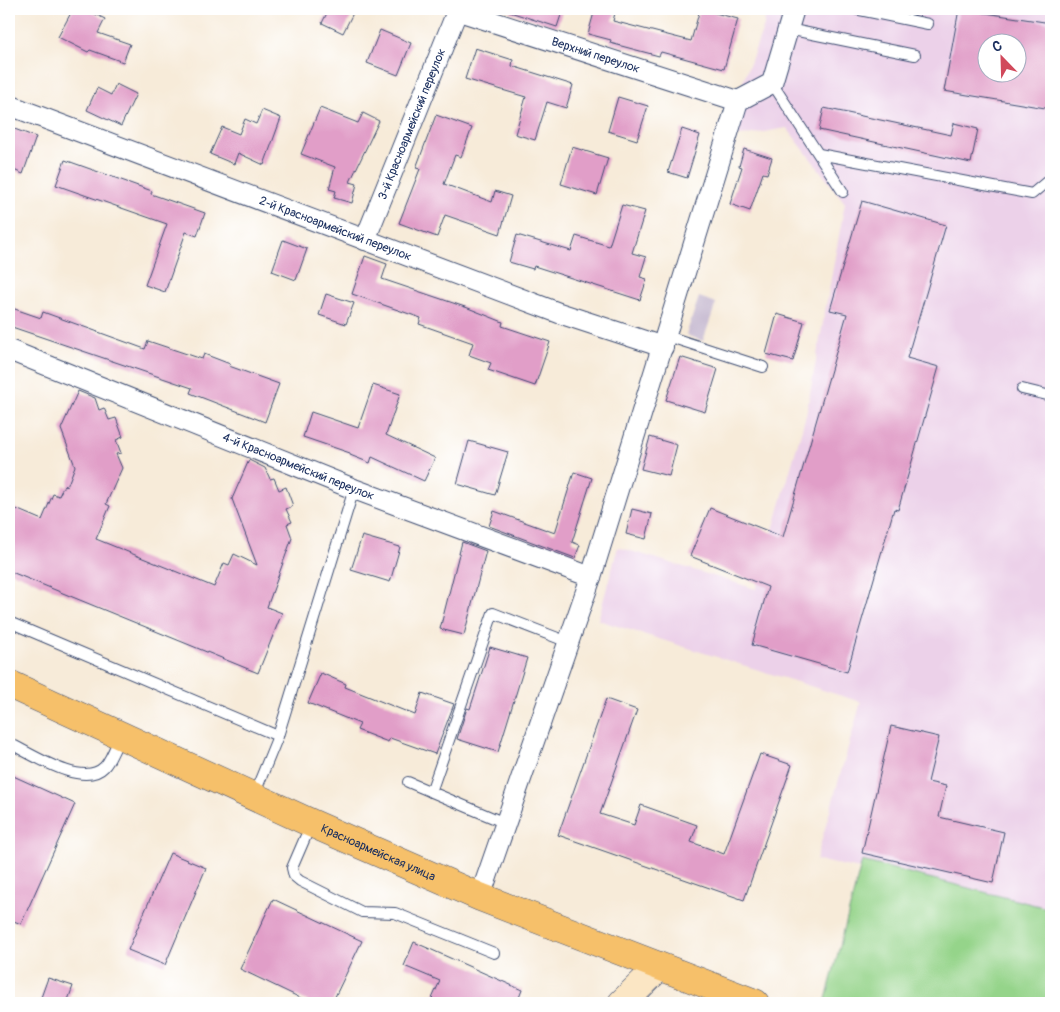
<svg xmlns="http://www.w3.org/2000/svg" width="1060" height="1012" font-family="Pangolin,sans-serif">
  <style>
    .built { fill: #ecd1e9; fill-rule: evenodd }
    .industrial { fill: #cbbfd4 }
    .green { fill: #95d48a; stroke: #588274 }
    .building { fill: #e19ec8; fill-rule: evenodd }
    .lines { fill: none; stroke-linecap: round; stroke-linejoin: round }
    .service-casing { stroke: #3c4b70; stroke-width: 12 }
    .minor-casing { stroke: #3c4b70; stroke-width: 22 }
    .secondary-casing { stroke: #3c4b70; stroke-width: 29 }
    .primary-casing { stroke: #3c4b70; stroke-width: 29 }
    .service { stroke: #fff; stroke-width: 10 }
    .minor { stroke: #fff; stroke-width: 20 }
    .secondary { stroke: #fbe6c4; stroke-width: 28 }
    .primary { stroke: #f6c06b; stroke-width: 28 }
    .labels { text-anchor: middle; dominant-baseline: central; stroke-width: 4; stroke-linejoin: round; paint-order: stroke }
    .street-label { font-size: 12px; fill: #1b2f5e; stroke: #fff }
  </style>
  <rect width="100%" height="100%" fill="#fff"/>
  <filter id="ink" filterUnits="userSpaceOnUse"><feTurbulence type="fractalNoise" baseFrequency=".02" numOctaves="2"/><feDisplacementMap in="SourceGraphic" scale="10" xChannelSelector="R" yChannelSelector="G"/><feConvolveMatrix kernelMatrix="1 2 1 2 8 2 1 2 1" color-interpolation-filters="sRGB"/></filter>
  <filter id="wash" filterUnits="userSpaceOnUse"><feTurbulence type="fractalNoise" baseFrequency=".0096" numOctaves="4" result="noise"/><feDisplacementMap in="SourceGraphic" scale="20" xChannelSelector="R" yChannelSelector="G"/><feGaussianBlur stdDeviation="1.12" result="paint"/><feColorMatrix in="noise" values="0 0 0 0 0 0 0 0 0 0 0 0 0 0 0 0 0 1.4 0 .05"/><feComposite in="paint" operator="in"/></filter>
  <g filter="url(#wash)">
    <rect width="100%" height="100%" fill="#f7ebd9"/>
    <!-- built -->
    <path class="built" d="M766,9H1051V909L862,861L860,869L816,860L861,702L598,620L618,547L756,589L806,415L845,203L787,128L741,136L725,130L764,26ZM988,42H1018V72H988Z"/>
    <!-- industrial -->
    <polygon class="industrial" points="699,297 716,303 703,341 686,335"/>
    <!-- green -->
    <polygon class="green" points="862,861 1051,909 1051,1003 825,1003"/>
    <g id="blocks">
      <!-- building -->
      <g class="building">
        <polygon points="73,9 85,9 105,19 98,33 130,44 123,62 90,50 88,52 58,37"/>
        <polygon points="329,9 355,9 343,33 322,23"/>
        <polygon points="510,9 563,9 557,27 510,12"/>
        <polygon points="595,9 616,9 613,21 691,41 700,9 738,19 724,69 661,52 659,56 610,43 611,40 588,34"/>
        <path d="M959,9L1051,23V109L944,91ZM988,42H1018V72H988Z"/>
        <polygon points="380,30 411,43 398,75 367,63"/>
        <polygon points="475,48 513,60 512,66 573,85 566,108 547,102 535,140 515,134 526,97 465,79"/>
        <polygon points="116,84 136,94 121,126 87,110 97,88 111,95"/>
        <polygon points="618,97 648,106 637,140 608,131"/>
        <polygon points="320,108 358,123 363,113 379,121 350,182 357,184 352,203 334,198 336,191 329,189 335,167 301,154"/>
        <polygon points="824,108 951,135 954,123 978,129 971,163 819,130"/>
        <polygon points="262,110 281,118 264,165 238,153 234,164 210,154 222,127 239,134 245,119 256,124"/>
        <polygon points="436,115 472,128 461,157 455,155 444,184 492,202 495,191 511,196 500,234 445,215 437,237 399,223 420,169 416,168"/>
        <polygon points="9,127 36,137 23,174 9,168"/>
        <polygon points="682,129 700,135 687,178 668,172"/>
        <polygon points="572,147 608,158 597,195 561,184"/>
        <polygon points="744,149 772,158 767,174 763,173 750,211 730,204 742,167 739,166"/>
        <polygon points="65,160 152,191 151,194 205,213 197,236 186,232 165,292 145,285 167,224 56,185"/>
        <polygon points="862,201 946,225 907,358 939,367 898,510 894,509 847,672 752,645 768,587 690,556 710,508 783,537 847,314 830,310"/>
        <polygon points="622,205 645,211 632,253 646,257 640,277 647,279 640,300 534,266 533,269 509,262 517,235 571,251 576,236 609,246"/>
        <polygon points="283,240 307,249 296,280 272,271"/>
        <polygon points="365,256 387,264 382,279 468,308 503,322 502,326 550,342 535,386 488,370 491,363 469,355 473,343 419,324 421,318 352,294"/>
        <polygon points="326,294 354,303 346,324 319,315"/>
        <polygon points="9,307 41,318 43,312 145,349 148,341 202,359 204,354 230,364 229,366 279,384 265,422 190,393 192,388 9,326"/>
        <polygon points="777,314 804,322 793,361 766,354"/>
        <polygon points="680,357 718,369 705,412 666,400"/>
        <polygon points="373,385 400,394 386,435 435,458 424,481 372,457 370,463 350,455 350,453 303,437 311,412 358,428"/>
        <polygon points="78,391 95,398 99,410 104,408 109,420 116,418 123,437 116,440 121,453 116,454 122,468 106,504 110,506 96,539 214,587 224,563 229,565 234,554 257,565 232,499 249,460 265,468 270,479 274,478 279,490 286,487 293,506 286,509 292,522 287,524 292,538 267,607 282,613 258,673 9,571 9,506 42,520 53,494 59,496 64,485 67,487 75,466 61,429"/>
        <polygon points="650,437 677,445 669,476 641,469"/>
        <polygon points="469,441 508,452 495,495 457,484"/>
        <polygon points="574,472 592,478 572,542 580,545 575,558 489,526 494,511 555,533"/>
        <polygon points="632,509 652,514 646,539 626,534"/>
        <polygon points="362,536 400,547 390,582 351,570"/>
        <polygon points="462,542 486,551 464,635 440,629"/>
        <polygon points="490,647 527,658 498,752 457,739 467,708 470,709"/>
        <polygon points="321,673 346,684 345,687 415,715 422,693 454,704 435,754 390,738 388,742 357,730 360,724 308,703"/>
        <polygon points="606,699 637,710 600,814 634,825 641,805 697,825 691,842 724,854 760,754 792,765 744,900 558,835"/>
        <polygon points="891,726 939,737 928,782 946,786 939,817 1004,832 993,883 862,853"/>
        <polygon points="9,774 75,804 21,924 9,919"/>
        <polygon points="170,853 206,868 165,965 128,950"/>
        <polygon points="273,899 362,941 332,1003 311,1003 240,969"/>
        <polygon points="414,942 522,990 517,1003 430,1003 440,981 404,966"/>
        <polygon points="48,978 73,986 67,1003 39,1003"/>
      </g>
    </g>
  </g>
  <g filter="url(#ink)">
    <use href="#blocks" fill-opacity="0" stroke="#3c4b70" stroke-width="1"/>
    <g class="lines">
      <defs>
        <g id="service">
          <polyline points="855,9 928,24"/>
          <polyline points="788,29 915,55"/>
          <polyline points="772,83 843,192"/>
          <polyline points="819,154 1032,194 1051,178"/>
          <polyline points="667,336 763,367"/>
          <polyline points="1022,389 1051,396"/>
          <polyline points="9,622 278,736"/>
          <path d="M9,743C30,753 83,789 104,767C111,760 116,745 120,736"/>
          <polyline points="408,782 505,823"/>
          <polyline points="431,792 493,613 568,642"/>
          <polyline points="254,795 278,736 354,489"/>
          <polyline points="311,824 292,868 294,876 300,881 362,912 395,913 494,953"/>
        </g>
        <g id="minor">
          <path id="s1" d="M453,9L738,101"/>
          <path id="s2" d="M9,105L559,313L663,347"/>
          <path id="s3" d="M365,240L458,9"/>
          <path id="s4" d="M9,350L354,489L591,577"/>
          <polyline points="480,897 591,577 738,101 772,83 794,9"/>
        </g>
        <polyline id="secondary" points="622,1003 659,967"/>
        <g id="primary">
          <path id="s5" d="M9,684L311,823L480,897L755,1003"/>
        </g>
      </defs>
      <!-- service casing -->
      <use href="#service" class="service-casing"/>
      <!-- minor casing -->
      <use href="#minor" class="minor-casing"/>
      <!-- secondary casing -->
      <use href="#secondary" class="secondary-casing"/>
      <!-- primary casing -->
      <use href="#primary" class="primary-casing"/>
      <!-- service -->
      <use href="#service" class="service"/>
      <!-- minor -->
      <use href="#minor" class="minor"/>
      <!-- secondary -->
      <use href="#secondary" class="secondary"/>
      <!-- primary -->
      <use href="#primary" class="primary"/>
    </g>
  </g>
  <g class="labels">
    <!-- street labels -->
    <g class="street-label">
      <text stroke="none"><textPath href="#s1" startOffset="150">Верхний переулок</textPath></text>
      <text stroke="none"><textPath href="#s3" startOffset="125">3-й Красноармейский переулок</textPath></text>
      <text stroke="none"><textPath href="#s2" startOffset="349">2-й Красноармейский переулок</textPath></text>
      <text stroke="none"><textPath href="#s4" startOffset="312">4-й Красноармейский переулок</textPath></text>
      <text stroke="none"><textPath href="#s5" startOffset="406">Красноармейская улица</textPath></text>
    </g>
  </g>
  <!-- margin -->
  <rect width="1060" height="1012" fill="none" stroke="#fff" stroke-width="30"/>
  <!-- north arrow -->
  <g transform="translate(1002 58) rotate(337)"><circle r="24" fill="#ffffff" stroke="#a4acbf"/>
  <path d="M0-4L9 19L0 12L-9 19Z" fill="#d1495b"/>
  <text y="-8" font-size="14" font-weight="bold" text-anchor="middle" fill="#1b2f5e">С</text>
  </g>
</svg>
